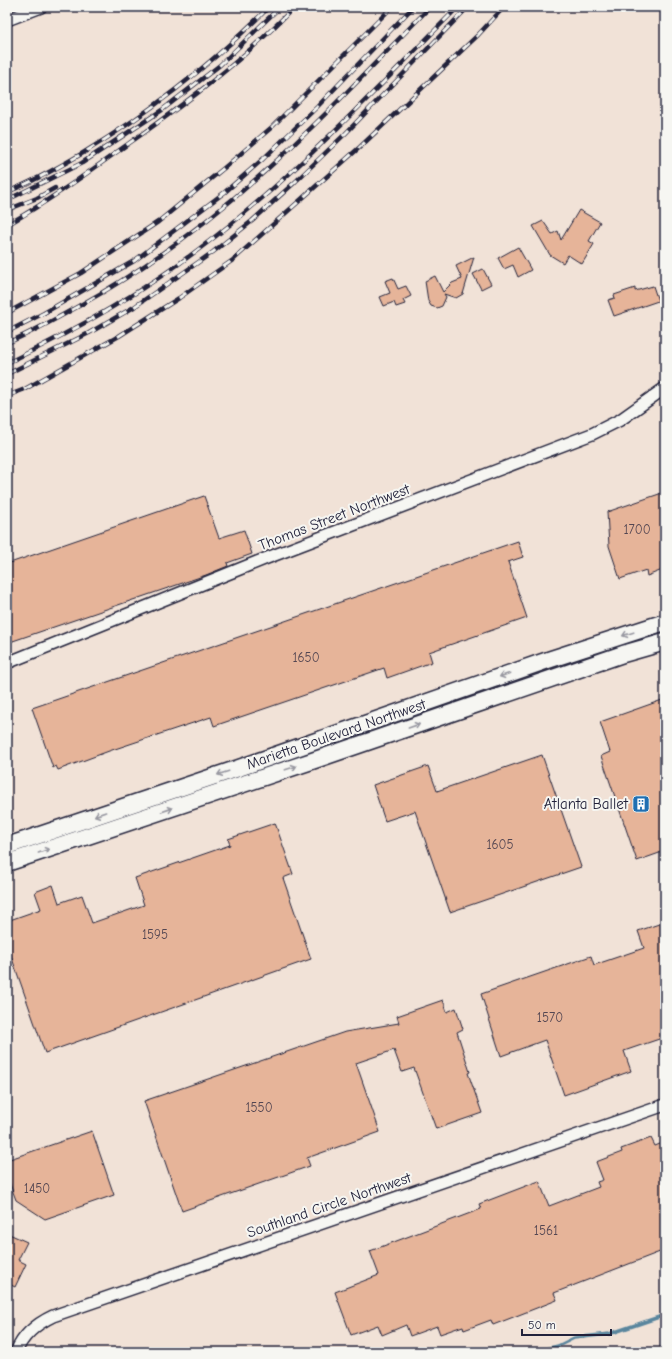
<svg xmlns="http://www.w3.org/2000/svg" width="672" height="1359" font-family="'Comic Neue',sans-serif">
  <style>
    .built { fill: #f1e2d7 }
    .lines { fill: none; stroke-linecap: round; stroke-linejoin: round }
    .stream { stroke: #5a869e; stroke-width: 3.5 }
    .building { fill: #e6b499; stroke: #22223b }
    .minor-casing { stroke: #22223b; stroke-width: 14 }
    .secondary-casing { stroke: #22223b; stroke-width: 19 }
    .minor { stroke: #f6f6f2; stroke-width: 11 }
    .secondary { stroke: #f6f6f2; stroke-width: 16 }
    .rail-casing { stroke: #22223b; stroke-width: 4.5 }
    .rail { stroke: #f6f6f2; stroke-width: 3; stroke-dasharray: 9; stroke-linecap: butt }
    .oneway { stroke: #9797a0 }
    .labels { text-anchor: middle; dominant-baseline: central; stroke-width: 4; stroke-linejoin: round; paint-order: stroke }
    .number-label { font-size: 13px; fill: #534652 }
    .street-label { font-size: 15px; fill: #22223b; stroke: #f6f6f2 }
    .poi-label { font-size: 15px; fill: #22223b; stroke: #f6f6f2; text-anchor: end }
  </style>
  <rect width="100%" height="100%" fill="#f6f6f2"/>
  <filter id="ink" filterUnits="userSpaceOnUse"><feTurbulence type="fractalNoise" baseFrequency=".025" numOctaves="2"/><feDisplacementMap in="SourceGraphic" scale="8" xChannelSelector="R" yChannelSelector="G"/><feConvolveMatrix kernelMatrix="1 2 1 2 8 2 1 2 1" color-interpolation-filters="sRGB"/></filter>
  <g filter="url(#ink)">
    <!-- built -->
    <rect class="built" x="7" y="7" width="658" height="1345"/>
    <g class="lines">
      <!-- stream -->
      <polyline class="stream" points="533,1352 558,1346 574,1338 609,1334 665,1315"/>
    </g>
    <!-- building -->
    <g class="building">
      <polygon points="579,210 600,222 589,241 594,244 582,264 568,255 563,263 550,255 533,226 543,221 552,234 558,231 561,240"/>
      <polygon points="518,247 531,270 518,277 513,265 504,269 498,258"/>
      <polygon points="474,257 463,294 456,298 444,294 446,297 442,306 437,308 431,306 428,301 425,281 435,276 443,292 452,283 462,279 456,266"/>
      <polygon points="483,269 491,284 481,289 473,274"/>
      <polygon points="393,278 398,289 406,286 411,296 403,300 405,304 396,307 394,302 384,306 380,297 390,293 385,281"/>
      <polygon points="653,286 658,301 614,316 608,300 615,298 614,295 635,288 635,291"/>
      <polygon points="665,492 665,569 647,576 646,570 620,579 609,546 607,512"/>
      <polygon points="204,496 219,538 244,530 252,554 227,563 228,566 206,575 7,643 7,564"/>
      <polygon points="518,541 523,557 508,562 527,618 429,652 432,662 387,678 384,668 214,726 211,717 109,751 58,770 56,766 53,768 32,708"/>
      <polygon points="665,699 665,851 637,861 601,756 610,752 600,722"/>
      <polygon points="542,755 581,867 450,912 415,811 385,821 373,785 428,766 437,791"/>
      <polygon points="275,823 293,874 283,878 311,959 45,1053 7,944 7,921 41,909 35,892 53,885 59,903 82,895 92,923 144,905 135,878 230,845 228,839"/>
      <polygon points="665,922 665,1037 624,1051 631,1071 564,1095 545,1040 501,1056 481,994 591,956 594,965 644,948 638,931"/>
      <polygon points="443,1000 447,1012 456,1008 463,1029 457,1032 470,1072 468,1073 482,1113 436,1129 414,1068 402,1072 394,1050 356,1063 380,1132 307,1158 310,1166 182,1211 144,1101 345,1032 399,1023 397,1016"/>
      <polygon points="92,1131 114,1195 45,1219 16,1200 7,1176 7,1160"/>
      <polygon points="651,1138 655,1146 665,1142 665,1250 554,1293 557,1300 493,1325 491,1320 464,1330 463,1326 440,1334 437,1326 410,1336 406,1325 382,1335 378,1325 351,1335 335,1292 379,1275 370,1251 481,1209 479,1204 539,1181 549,1206 599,1187 597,1182 603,1180 596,1162 622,1152 621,1149"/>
      <polygon points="7,1233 27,1242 18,1260 26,1264 15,1287 7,1283"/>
    </g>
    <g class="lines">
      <defs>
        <g id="minor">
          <polyline points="7,20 41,7"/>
          <polyline points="7,663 267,558 592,434 620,420 665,388"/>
          <path d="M16,1352C23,1335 36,1324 53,1316L665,1105"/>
        </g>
        <g id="secondary">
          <polyline points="7,846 233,770 551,659 665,622"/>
          <polyline points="7,863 312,761 623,654 665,642"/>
        </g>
      </defs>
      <!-- minor casing -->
      <use href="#minor" class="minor-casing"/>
      <!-- secondary casing -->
      <use href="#secondary" class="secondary-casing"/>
      <!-- minor -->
      <use href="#minor" class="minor"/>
      <!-- secondary -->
      <use href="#secondary" class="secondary"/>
      <defs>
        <g id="rail">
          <path d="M7,192C33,182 59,167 83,153C151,112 213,63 269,7"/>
          <polyline points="7,200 82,163 162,110 220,65 280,7"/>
          <polyline points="7,210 37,198 55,188"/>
          <path d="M7,225C49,201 89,172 128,144C187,102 244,60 294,7"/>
          <polyline points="7,313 81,273 158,222 224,168 272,127 392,7"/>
          <polyline points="7,332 44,313 134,261 225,192 263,159 317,107 413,7"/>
          <path d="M7,343C31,333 54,320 77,307C144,270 206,224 263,173C321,121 375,63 430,7"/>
          <path d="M7,363C74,331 140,294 199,249C294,178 375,90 458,7"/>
          <polyline points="7,374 89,333 134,307 213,252 252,221 294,183 345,134 468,7"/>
          <polyline points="7,396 25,389 119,336 179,298 233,260 360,147 478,35 504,7"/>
        </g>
      </defs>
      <!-- rail casing -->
      <use href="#rail" class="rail-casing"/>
      <!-- rail -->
      <use href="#rail" class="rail"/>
    </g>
    <!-- one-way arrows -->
    <defs><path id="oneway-shaft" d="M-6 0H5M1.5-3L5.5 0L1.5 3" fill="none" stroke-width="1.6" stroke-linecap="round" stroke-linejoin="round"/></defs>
    <g class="oneway">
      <use href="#oneway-shaft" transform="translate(628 634) rotate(162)"/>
      <use href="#oneway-shaft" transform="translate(505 675) rotate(161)"/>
      <use href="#oneway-shaft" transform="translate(414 726) rotate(-19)"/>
      <use href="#oneway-shaft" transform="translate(291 768) rotate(-18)"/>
      <use href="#oneway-shaft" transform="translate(223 773) rotate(162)"/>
      <use href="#oneway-shaft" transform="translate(167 810) rotate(-19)"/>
      <use href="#oneway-shaft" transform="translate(100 814) rotate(161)"/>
      <use href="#oneway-shaft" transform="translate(44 851) rotate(-19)"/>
    </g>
  </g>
  <!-- icons -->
  <defs>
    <symbol id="building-square" viewBox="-11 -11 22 22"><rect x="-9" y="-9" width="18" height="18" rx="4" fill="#1f6fb2" stroke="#f6f6f2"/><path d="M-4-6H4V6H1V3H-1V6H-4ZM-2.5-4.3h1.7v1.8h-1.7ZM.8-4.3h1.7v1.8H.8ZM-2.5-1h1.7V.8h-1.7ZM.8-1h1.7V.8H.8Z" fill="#fff"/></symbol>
  </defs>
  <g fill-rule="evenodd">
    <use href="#building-square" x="631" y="794" width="20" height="20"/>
  </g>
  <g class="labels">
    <!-- number labels -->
    <g class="number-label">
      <text x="637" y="529">1700</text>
      <text x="306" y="657">1650</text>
      <text x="500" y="844">1605</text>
      <text x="155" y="934">1595</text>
      <text x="550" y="1017">1570</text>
      <text x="259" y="1107">1550</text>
      <text x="37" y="1188">1450</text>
      <text x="546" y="1230">1561</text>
    </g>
    <!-- street labels -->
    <g class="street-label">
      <text transform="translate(334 517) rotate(-21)">Thomas Street Northwest</text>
      <text transform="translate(336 734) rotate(-19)">Marietta Boulevard Northwest</text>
      <text transform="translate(329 1205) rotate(-19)">Southland Circle Northwest</text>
    </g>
    <!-- poi labels -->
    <g class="poi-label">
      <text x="628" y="804">Atlanta Ballet</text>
    </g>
  </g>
  <!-- margin -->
  <rect width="672" height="1359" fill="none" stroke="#f6f6f2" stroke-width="24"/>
  <rect x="12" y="12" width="648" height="1335" fill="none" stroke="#22223b" stroke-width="1.5" filter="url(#ink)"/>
  <!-- scale -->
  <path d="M522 1329v6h89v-6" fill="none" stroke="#22223b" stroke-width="2"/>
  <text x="528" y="1329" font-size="12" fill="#22223b" stroke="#f6f6f2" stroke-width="3" paint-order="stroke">50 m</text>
</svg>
